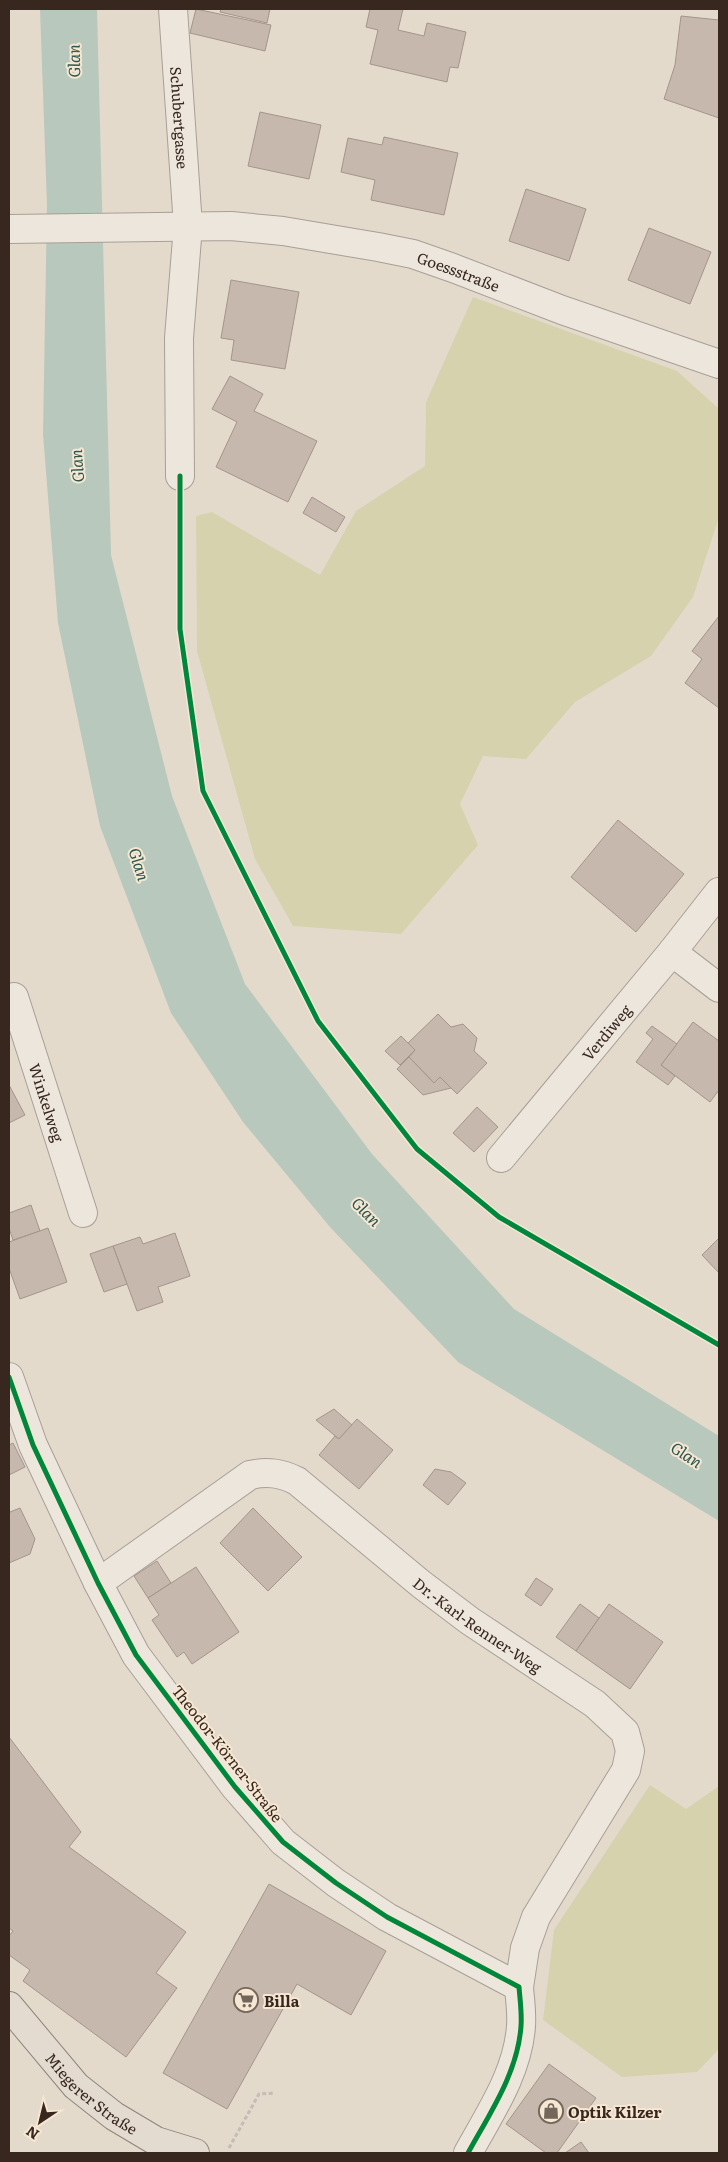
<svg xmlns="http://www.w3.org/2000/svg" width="728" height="2162" font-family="Literata,serif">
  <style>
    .green { fill: #d6d2ae }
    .water { fill: #b8c8bc }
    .building { fill: #c7b8ad; stroke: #a3958c }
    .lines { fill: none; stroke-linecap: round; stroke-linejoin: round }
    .minor-casing { stroke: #a89f96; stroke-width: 30 }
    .major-casing { stroke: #8e857c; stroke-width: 30 }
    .path { stroke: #c4bdb5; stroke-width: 3; stroke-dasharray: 4 2.5; stroke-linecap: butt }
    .minor { stroke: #ece6dd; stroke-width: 28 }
    .major { stroke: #e3dbcf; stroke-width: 28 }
    .cycleway-casing { stroke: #f5e7d2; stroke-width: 8 }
    .cycleway { stroke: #00873e; stroke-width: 5 }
    .labels { text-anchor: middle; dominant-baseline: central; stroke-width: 4; stroke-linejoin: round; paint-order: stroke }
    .street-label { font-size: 15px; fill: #37271e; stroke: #f5e7d2 }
    .poi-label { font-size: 15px; font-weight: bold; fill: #37271e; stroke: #f5e7d2; text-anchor: start }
    .water-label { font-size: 16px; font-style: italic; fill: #2d564f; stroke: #f5e7d2 }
  </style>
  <rect width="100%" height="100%" fill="#e3dacc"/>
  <!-- green -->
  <g class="green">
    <polygon points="473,297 677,371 719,409 719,517 693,597 651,656 575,702 526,759 483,756 460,804 478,845 401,934 293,926 255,859 197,651 196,516 212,512 320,575 356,511 425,466 426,402"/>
    <polygon points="650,1785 686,1809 719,1786 719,2049 697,2072 622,2077 543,2020 554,1930"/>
  </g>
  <!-- water -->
  <polygon class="water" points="40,9 97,9 111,555 172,796 245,984 372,1154 514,1309 719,1436 719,1521 458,1362 330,1227 243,1122 171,1013 100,826 58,623 43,434 47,205"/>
  <!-- building -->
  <g class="building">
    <polygon points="196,9 271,25 265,51 190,33"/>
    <polygon points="221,9 270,9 267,23 220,12"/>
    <polygon points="370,9 403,9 398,30 424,36 427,23 466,32 458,68 450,67 447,82 370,64 378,30 366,27"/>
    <polygon points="681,16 719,20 719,118 664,99 675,65"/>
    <polygon points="260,112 321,125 309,179 248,166"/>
    <polygon points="384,137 458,153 444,215 371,200 375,180 341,172 348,138 382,145"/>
    <polygon points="526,189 586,209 569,261 509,241"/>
    <polygon points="649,228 711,252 690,304 628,280"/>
    <polygon points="231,280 299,292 285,369 231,360 234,340 221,338"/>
    <polygon points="230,376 263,394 254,411 317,441 288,502 216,467 237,422 212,409"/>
    <polygon points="312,497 345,517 336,532 303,513"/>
    <polygon points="719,616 719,708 685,683 702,659 692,651"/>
    <polygon points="618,820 684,874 636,932 571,877"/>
    <polygon points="438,1014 451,1027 463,1024 477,1038 474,1051 487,1063 457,1094 440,1077 434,1083 409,1057 415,1050 408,1043"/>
    <polygon points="693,1022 719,1041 719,1090 710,1102 661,1065"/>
    <polygon points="652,1026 677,1044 661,1065 675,1076 668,1085 636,1062 653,1039 646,1033"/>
    <polygon points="401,1036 415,1050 400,1065 385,1051"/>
    <polygon points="409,1057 434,1083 440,1077 451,1088 423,1095 397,1069"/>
    <polygon points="9,1085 25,1115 9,1123"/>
    <polygon points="477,1107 498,1127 474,1152 453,1133"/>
    <polygon points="31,1205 40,1231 13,1240 9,1228 9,1213"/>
    <polygon points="48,1228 67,1282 20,1299 9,1268 9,1242"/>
    <polygon points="175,1233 190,1276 158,1287 163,1302 137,1311 113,1246 140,1237 143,1244"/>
    <polygon points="719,1238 719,1273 702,1255"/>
    <polygon points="113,1246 127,1284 104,1292 90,1254"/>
    <polygon points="334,1409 352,1425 339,1439 316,1420"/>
    <polygon points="357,1419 393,1450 359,1489 319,1455 335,1436 339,1439"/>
    <polygon points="13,1443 25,1467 9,1475 9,1445"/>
    <polygon points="435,1469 451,1472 466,1483 448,1505 423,1485"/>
    <polygon points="20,1508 35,1539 30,1554 9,1563 9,1509 10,1512"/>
    <polygon points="253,1508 302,1557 268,1591 220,1543"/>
    <polygon points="157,1561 171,1583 148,1598 134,1576"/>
    <polygon points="196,1567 239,1632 192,1664 184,1652 177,1657 152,1620 159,1615 148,1598"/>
    <polygon points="536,1578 553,1589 541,1606 525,1595"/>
    <polygon points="580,1604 599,1618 576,1651 556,1637"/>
    <polygon points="609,1604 663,1642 630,1689 576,1651"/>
    <polygon points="9,1737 81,1832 69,1847 186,1932 156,1973 177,1988 126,2057 23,1981 30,1970 9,1955 9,1936 13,1931 9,1928"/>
    <polygon points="269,1884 386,1951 351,2015 297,1984 227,2109 163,2073"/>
    <polygon points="549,2064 596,2098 557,2153 546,2153 506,2124"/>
    <polygon points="581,2142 589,2153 565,2153"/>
  </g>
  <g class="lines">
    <defs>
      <g id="minor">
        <path id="s1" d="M173,9L188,226L179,338L180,476"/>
        <path id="s2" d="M9,229L231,226L283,231L378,247L413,254L453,268L562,310L719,364"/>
        <polyline points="672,952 719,892"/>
        <path id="s3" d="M9,999L14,997L83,1213"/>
        <path id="s4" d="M501,1158L672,952L719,988"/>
        <path d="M9,1377L33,1445L98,1583L136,1655L235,1787L283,1842L336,1883L387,1917L519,1987C520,2000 522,2013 521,2026C518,2072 490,2113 468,2153"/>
        <path id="s5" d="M98,1583L250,1475C268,1471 281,1473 297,1481L421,1584L470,1621L595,1704L625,1732L630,1751L626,1770L536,1917L525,1948L519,1987"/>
      </g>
      <g id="major">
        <path id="s6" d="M9,2006L76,2086L114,2116L156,2141L195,2153"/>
      </g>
    </defs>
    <!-- minor casing -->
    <use href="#minor" class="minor-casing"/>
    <!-- major casing -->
    <use href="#major" class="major-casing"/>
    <!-- path -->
    <polyline class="path" points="229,2148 259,2094 275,2093"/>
    <!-- minor -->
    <use href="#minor" class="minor"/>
    <!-- major -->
    <use href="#major" class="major"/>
    <defs>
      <g id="cycleway">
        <polyline points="180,476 180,629 203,791 318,1021 417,1149 499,1217 719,1345"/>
        <path d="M9,1377L33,1445L98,1583L136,1655L235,1787L283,1842L336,1883L387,1917L519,1987C520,2000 522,2013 521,2026C518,2072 490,2113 468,2153"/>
      </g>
    </defs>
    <!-- cycleway casing -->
    <use href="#cycleway" class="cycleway-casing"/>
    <!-- cycleway -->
    <use href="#cycleway" class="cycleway"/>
  </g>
  <!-- icons -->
  <defs>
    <symbol id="supermarket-ring" viewBox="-11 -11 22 22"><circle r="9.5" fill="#f5e7d2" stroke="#73665b" stroke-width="1.5"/><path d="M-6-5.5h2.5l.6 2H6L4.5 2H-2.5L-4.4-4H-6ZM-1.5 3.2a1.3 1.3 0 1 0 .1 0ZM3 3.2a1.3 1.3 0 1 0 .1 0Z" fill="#73665b"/></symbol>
    <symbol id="shop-ring" viewBox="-11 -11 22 22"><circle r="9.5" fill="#f5e7d2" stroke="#73665b" stroke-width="1.5"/><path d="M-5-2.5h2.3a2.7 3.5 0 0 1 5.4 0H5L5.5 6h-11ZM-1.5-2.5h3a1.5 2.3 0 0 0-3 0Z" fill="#73665b"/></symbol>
  </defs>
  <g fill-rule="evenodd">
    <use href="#supermarket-ring" x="232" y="1986" width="28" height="28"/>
    <use href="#shop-ring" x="537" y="2097" width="28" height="28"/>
  </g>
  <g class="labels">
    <!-- street labels -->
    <g class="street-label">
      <text stroke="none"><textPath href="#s1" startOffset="109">Schubertgasse</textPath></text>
      <text stroke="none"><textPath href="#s2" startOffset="455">Goessstraße</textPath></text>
      <text stroke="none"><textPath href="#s4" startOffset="164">Verdiweg</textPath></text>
      <text stroke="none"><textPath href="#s3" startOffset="116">Winkelweg</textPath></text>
      <text stroke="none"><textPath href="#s5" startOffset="466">Dr.-Karl-Renner-Weg</textPath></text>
      <text transform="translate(228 1753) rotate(52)">Theodor-Körner-Straße</text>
      <text stroke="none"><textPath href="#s6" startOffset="121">Miegerer Straße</textPath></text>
    </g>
    <!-- poi labels -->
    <g class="poi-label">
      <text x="264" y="2000">Billa</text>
      <text x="568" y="2111">Optik Kilzer</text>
    </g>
    <!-- water labels -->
    <g class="water-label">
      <text transform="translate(73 61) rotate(-91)">Glan</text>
      <text transform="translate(76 466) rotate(-94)">Glan</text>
      <text transform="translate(140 864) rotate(72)">Glan</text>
      <text transform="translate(367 1211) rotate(45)">Glan</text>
      <text transform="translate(687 1454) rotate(32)">Glan</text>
    </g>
  </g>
  <!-- border -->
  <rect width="728" height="2162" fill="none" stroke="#37271e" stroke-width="20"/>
  <!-- north arrow -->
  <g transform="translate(40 2122) rotate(215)" stroke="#f5e7d2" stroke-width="4" paint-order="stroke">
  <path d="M0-4L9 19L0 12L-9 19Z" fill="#37271e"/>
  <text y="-8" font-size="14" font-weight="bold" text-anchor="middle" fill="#37271e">N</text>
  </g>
</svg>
